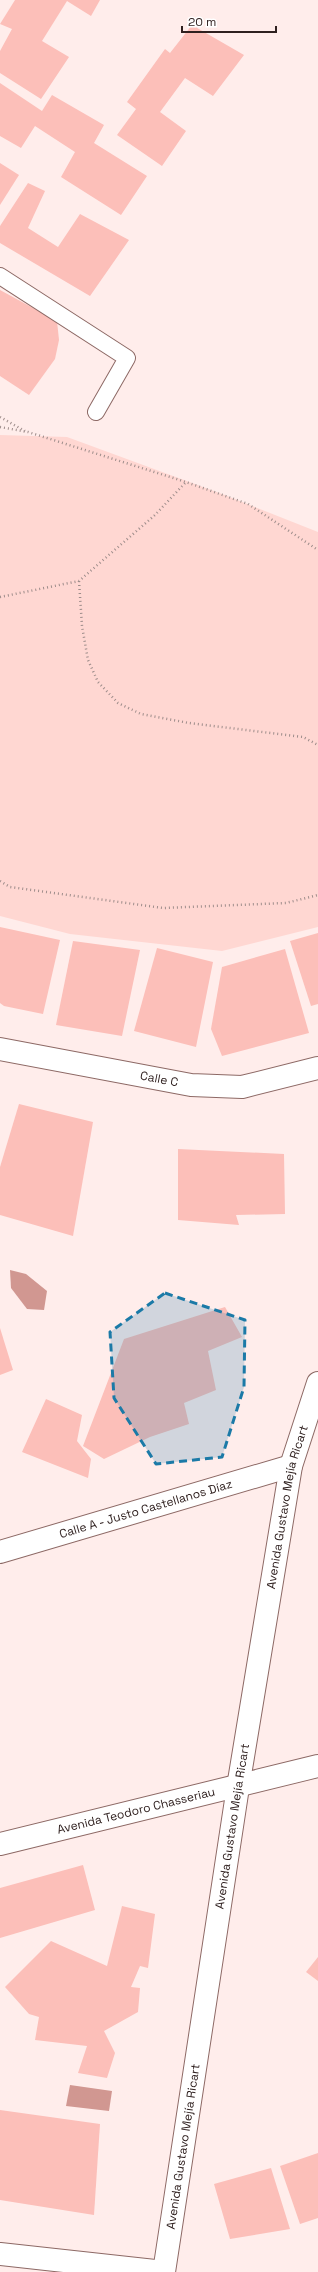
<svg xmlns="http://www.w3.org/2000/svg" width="318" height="2272" font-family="'Space Grotesk',sans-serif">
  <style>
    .green { fill: #ffd7d2 }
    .water { fill: #d19791 }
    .building { fill: #fcbfb9 }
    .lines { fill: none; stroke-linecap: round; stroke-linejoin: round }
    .service-casing { stroke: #8d6965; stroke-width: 18 }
    .minor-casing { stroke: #8d6965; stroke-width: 24 }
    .tertiary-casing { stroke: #8d6965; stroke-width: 24 }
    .path { stroke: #9e8d8b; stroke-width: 2.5; stroke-dasharray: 1 3; stroke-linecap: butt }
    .service { stroke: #fff; stroke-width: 16 }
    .minor { stroke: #fff; stroke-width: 22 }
    .tertiary { stroke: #fff; stroke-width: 22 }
    .marked { fill: #1b7aa7; fill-opacity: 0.2; stroke: #1b7aa7; stroke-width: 3; stroke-dasharray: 8 5; stroke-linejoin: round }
    .labels { text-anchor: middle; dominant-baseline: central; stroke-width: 3; stroke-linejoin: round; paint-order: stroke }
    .street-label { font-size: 12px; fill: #2f201f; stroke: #fff }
  </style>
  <rect width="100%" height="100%" fill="#ffedeb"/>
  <!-- green -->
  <polygon class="green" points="0,435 67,437 222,494 318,532 318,927 222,951 70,934 0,916"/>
  <!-- water -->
  <g class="water">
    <polygon points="10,1270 26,1274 47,1291 44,1310 27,1309 11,1288"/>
    <polygon points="70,2085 112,2091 109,2111 66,2106"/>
  </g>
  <!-- building -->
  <g class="building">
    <polygon points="15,0 100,0 91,16 67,1 42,41 69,57 41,99 0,73 0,51 12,29 0,24"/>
    <polygon points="192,25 244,55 213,96 185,78 160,112 186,131 162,166 117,135 136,109 127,102 165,49 170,53"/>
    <polygon points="0,83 42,111 52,95 104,125 94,143 147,176 121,215 61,177 75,152 35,126 21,148 0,136"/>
    <polygon points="0,163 19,175 0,205"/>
    <polygon points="28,183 45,191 28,228 58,247 80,214 129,240 90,296 0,243 0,226"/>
    <polygon points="0,290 57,321 59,340 55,359 29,395 0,376"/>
    <polygon points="0,927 60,940 43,1014 4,1006 0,1003"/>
    <polygon points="318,933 318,1004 311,1006 290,941"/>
    <polygon points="73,941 140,950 122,1036 56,1025"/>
    <polygon points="157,948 213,962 196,1047 134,1031"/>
    <polygon points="285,949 309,1033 222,1056 211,1029 222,967"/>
    <polygon points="19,1104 93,1122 73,1236 0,1215 0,1167"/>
    <polygon points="178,1149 284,1154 285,1214 236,1215 239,1225 178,1220"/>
    <polygon points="225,1307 242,1337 208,1351 216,1390 184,1403 189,1424 150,1437 104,1459 83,1446 124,1339"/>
    <polygon points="0,1328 13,1370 0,1375"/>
    <polygon points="46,1399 82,1415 77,1441 91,1459 88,1478 22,1452"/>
    <polygon points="83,1865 95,1910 0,1938 0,1888"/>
    <polygon points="122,1906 155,1914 148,1968 140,1966 131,1987 140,1988 138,2012 104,2031 115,2053 107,2078 78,2073 87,2046 35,2040 39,2017 29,2014 5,1987 51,1941 107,1966"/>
    <polygon points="318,1957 318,1981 306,1972"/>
    <polygon points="0,2110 100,2124 94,2215 0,2200"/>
    <polygon points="318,2153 318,2218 300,2224 280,2166"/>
    <polygon points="271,2168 290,2229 230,2239 214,2184"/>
  </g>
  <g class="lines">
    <defs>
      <polyline id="service" points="0,276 127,358 96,412"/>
      <g id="minor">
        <path id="s1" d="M0,1049L191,1085L242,1087L318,1068"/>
        <path id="s2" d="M0,1552L291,1466"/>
        <polyline points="0,2254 164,2272"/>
      </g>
      <g id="tertiary">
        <path id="s3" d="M0,1844L318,1766"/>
        <path id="s4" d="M164,2272L238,1787L291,1466L318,1383"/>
      </g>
    </defs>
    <!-- service casing -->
    <use href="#service" class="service-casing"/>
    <!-- minor casing -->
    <use href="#minor" class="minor-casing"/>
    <!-- tertiary casing -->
    <use href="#tertiary" class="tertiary-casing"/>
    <!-- path -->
    <g class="path">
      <polyline points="0,417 25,431"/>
      <polyline points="0,427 28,432 186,482 248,504 318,550"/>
      <polyline points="79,581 82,626 88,660 98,682 118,703 141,714 189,723 303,737 318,745"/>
      <polyline points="0,597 79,581 155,515 186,482"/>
      <polyline points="0,881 10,887 163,908 286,903 318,895"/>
    </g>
    <!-- service -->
    <use href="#service" class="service"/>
    <!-- minor -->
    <use href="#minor" class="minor"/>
    <!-- tertiary -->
    <use href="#tertiary" class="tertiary"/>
  </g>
  <!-- marked area -->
  <path class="marked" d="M165,1293L245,1320L244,1387L222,1457L156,1464L114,1398L110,1332Z"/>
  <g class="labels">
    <!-- street labels -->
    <g class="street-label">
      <text stroke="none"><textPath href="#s1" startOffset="162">Calle C</textPath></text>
      <text stroke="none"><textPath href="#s4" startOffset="775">Avenida Gustavo Mejía Ricart</textPath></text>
      <text stroke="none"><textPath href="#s2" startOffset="152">Calle A - Justo Castellanos Díaz</textPath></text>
      <text stroke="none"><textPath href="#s3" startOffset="140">Avenida Teodoro Chasseriau</textPath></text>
      <text stroke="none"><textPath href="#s4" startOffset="451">Avenida Gustavo Mejía Ricart</textPath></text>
      <text stroke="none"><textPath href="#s4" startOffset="127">Avenida Gustavo Mejía Ricart</textPath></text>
    </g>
  </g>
  <!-- scale -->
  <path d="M182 26v6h94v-6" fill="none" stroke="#2f201f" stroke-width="2"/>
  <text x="188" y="26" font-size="12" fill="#2f201f" stroke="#ffffff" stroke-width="3" paint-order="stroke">20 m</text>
</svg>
